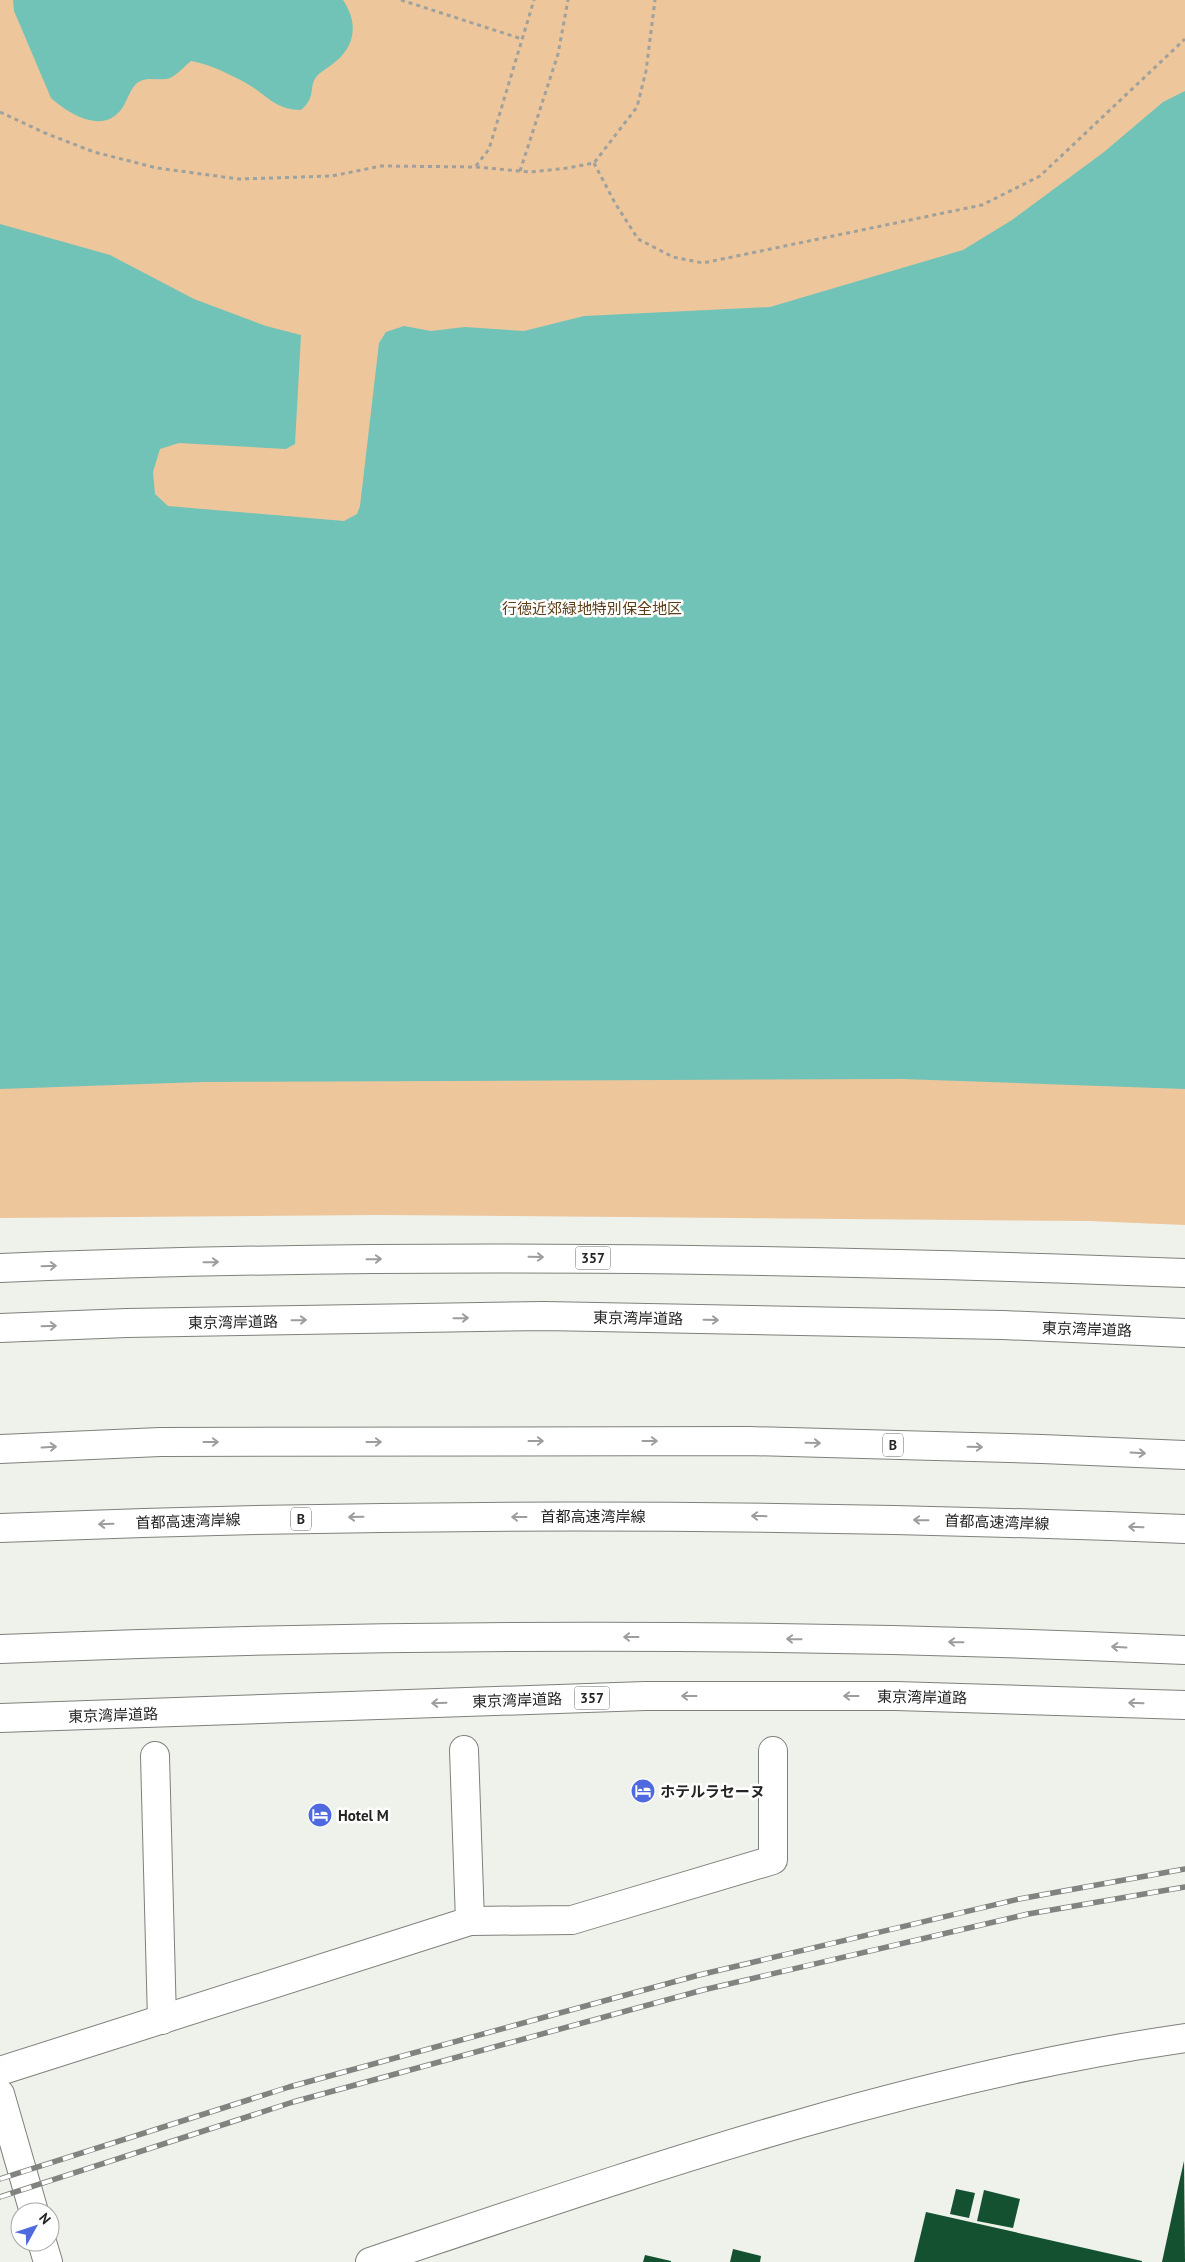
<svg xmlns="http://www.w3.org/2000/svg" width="1185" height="2262" font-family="'PT Sans','Noto Sans JP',sans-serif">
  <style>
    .green { fill: #edc69c }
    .water { fill: #71c3b7 }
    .building { fill: #145130 }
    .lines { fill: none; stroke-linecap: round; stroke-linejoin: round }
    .street-casing { stroke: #7e817b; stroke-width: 30 }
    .secondary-casing { stroke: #7e817b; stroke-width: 30 }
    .highway-casing { stroke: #7e817b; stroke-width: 30 }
    .path { stroke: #9fa19c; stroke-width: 3; stroke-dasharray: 4 4; stroke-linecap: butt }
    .street { stroke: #fff; stroke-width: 28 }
    .secondary { stroke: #fff; stroke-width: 28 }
    .highway { stroke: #fff; stroke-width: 28 }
    .rail-casing { stroke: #81837f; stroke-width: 5.5 }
    .rail { stroke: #fff; stroke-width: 4; stroke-dasharray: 11; stroke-linecap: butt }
    .oneway { stroke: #9c9d9c }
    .labels { text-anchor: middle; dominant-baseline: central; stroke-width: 5; stroke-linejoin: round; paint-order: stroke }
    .shield { fill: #fff; stroke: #666665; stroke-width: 1 }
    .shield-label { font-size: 14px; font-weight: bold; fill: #242523 }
    .park-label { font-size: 15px; fill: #5c3e18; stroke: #fff }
    .street-label { font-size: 15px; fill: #242523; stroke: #fff }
    .poi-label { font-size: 15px; font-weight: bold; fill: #242523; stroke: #fff; text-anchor: start }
  </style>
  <rect width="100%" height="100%" fill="#eff2eb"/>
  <!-- green -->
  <polygon class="green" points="0,0 1185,0 1185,1225 1089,1221 379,1215 0,1218"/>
  <!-- water -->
  <g class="water">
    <path d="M13,0H343C358,22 356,45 335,62C330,67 321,71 317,76C308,86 317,97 301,110C275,110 267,95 246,83C229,74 210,64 191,61C185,66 177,75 170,78C159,82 146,75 136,84C128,92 126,107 117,114C98,132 66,112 51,98L14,11Z"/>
    <polygon points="1185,91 1185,1089 902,1079 202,1082 0,1089 0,224 110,255 194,299 266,326 301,335 295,444 286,449 179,443 160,449 153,472 155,494 168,506 344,521 357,514 360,506 379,343 386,332 404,326 431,331 465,327 524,331 584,316 770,307 963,250 1012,220 1104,152 1163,102"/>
  </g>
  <!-- building -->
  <g class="building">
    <polygon points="1184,2161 1185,2262 1162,2262 1179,2183"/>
    <polygon points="956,2189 975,2193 969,2218 950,2214"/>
    <polygon points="984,2190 1020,2199 1013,2228 977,2221"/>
    <polygon points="926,2212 1142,2261 1142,2262 914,2262"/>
    <polygon points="733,2249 761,2256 760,2262 730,2262"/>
    <polygon points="645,2255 671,2261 671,2262 643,2262"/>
  </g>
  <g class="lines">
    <defs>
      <g id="street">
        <polyline points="464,1750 470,1921"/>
        <polyline points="155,1756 162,2020"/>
        <polyline points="0,2071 470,1921 572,1920 773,1860 773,1751"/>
        <polyline points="0,2094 34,2212"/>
        <polyline points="42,2242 48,2262"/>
      </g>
      <path id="secondary" d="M370,2262C636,2173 906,2078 1185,2038"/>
      <g id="highway">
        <path d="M0,1268C395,1252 790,1258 1185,1273"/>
        <polyline points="0,1328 127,1323 544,1316 1003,1325 1185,1333"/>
        <polyline points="0,1449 160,1442 749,1441 1042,1449 1185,1455"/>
        <path d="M0,1528C395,1512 790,1513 1185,1529"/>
        <path d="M0,1649C395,1633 790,1632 1185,1650"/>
        <polyline points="0,1718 645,1696 896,1696 1185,1705"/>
      </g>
    </defs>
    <!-- street casing -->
    <use href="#street" class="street-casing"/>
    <!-- secondary casing -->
    <use href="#secondary" class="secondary-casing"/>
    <!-- highway casing -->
    <use href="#highway" class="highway-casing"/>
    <!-- path -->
    <g class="path">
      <polyline points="401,0 522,39"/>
      <polyline points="0,112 45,133 94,152 157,168 239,179 332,176 381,166 476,167 530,172 568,168 594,163 637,107 646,71 655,0"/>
      <polyline points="594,163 615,203 638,239 673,257 703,263 982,205 1040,176 1185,39"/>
      <polyline points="476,166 489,149 534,0"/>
      <polyline points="520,171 558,54 568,0"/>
    </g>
    <!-- street -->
    <use href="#street" class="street"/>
    <!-- secondary -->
    <use href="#secondary" class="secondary"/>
    <!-- highway -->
    <use href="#highway" class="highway"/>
    <defs>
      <g id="rail">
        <polyline points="0,2179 289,2087 699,1975 1019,1899 1185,1869"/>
        <polyline points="0,2197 293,2102 703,1990 1028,1914 1185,1887"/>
      </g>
    </defs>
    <!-- rail casing -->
    <use href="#rail" class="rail-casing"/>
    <!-- rail -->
    <use href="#rail" class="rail"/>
  </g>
  <!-- one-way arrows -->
  <defs><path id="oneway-shaft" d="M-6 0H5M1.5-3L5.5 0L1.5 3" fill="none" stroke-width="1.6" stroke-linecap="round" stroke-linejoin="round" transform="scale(1.25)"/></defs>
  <g class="oneway">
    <use href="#oneway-shaft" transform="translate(536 1257) rotate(1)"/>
    <use href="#oneway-shaft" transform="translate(374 1259) rotate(-1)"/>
    <use href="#oneway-shaft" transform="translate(211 1262) rotate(-1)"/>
    <use href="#oneway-shaft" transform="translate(49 1266) rotate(-2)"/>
    <use href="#oneway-shaft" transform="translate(461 1318) rotate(-1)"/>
    <use href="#oneway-shaft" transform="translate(299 1320) rotate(-1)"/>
    <use href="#oneway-shaft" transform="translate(711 1320) rotate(1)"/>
    <use href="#oneway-shaft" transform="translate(49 1326) rotate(-2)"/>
    <use href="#oneway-shaft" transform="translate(536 1441)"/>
    <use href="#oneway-shaft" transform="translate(650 1441)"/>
    <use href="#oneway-shaft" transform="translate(211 1442)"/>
    <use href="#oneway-shaft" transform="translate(374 1442)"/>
    <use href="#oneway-shaft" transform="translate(813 1443) rotate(1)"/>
    <use href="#oneway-shaft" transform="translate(49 1447) rotate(-3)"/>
    <use href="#oneway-shaft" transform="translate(975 1447) rotate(1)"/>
    <use href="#oneway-shaft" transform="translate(1138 1453) rotate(3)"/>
    <use href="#oneway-shaft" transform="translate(759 1516) rotate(-179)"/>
    <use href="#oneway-shaft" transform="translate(356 1517) rotate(179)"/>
    <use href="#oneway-shaft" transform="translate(519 1517) rotate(180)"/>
    <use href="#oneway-shaft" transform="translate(921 1520) rotate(-179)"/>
    <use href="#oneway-shaft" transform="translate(106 1524) rotate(178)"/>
    <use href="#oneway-shaft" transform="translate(1136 1527) rotate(-178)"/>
    <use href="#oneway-shaft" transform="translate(631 1637) rotate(-180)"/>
    <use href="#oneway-shaft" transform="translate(794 1639) rotate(-179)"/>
    <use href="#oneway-shaft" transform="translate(956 1642) rotate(-179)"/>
    <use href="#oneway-shaft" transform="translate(1119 1647) rotate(-177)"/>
    <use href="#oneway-shaft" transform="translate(689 1696) rotate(-180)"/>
    <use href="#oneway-shaft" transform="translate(851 1696) rotate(180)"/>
    <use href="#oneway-shaft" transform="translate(439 1703) rotate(178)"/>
    <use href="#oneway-shaft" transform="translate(1136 1703) rotate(-178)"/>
  </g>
  <!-- icons -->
  <defs>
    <symbol id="hotel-disc" viewBox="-11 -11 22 22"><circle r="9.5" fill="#4f69de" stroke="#fff"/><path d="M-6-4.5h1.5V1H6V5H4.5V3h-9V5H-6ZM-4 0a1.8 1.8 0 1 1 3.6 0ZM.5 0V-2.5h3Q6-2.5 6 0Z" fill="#fff"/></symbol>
  </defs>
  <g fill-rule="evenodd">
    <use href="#hotel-disc" x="629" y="1777" width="28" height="28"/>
    <use href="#hotel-disc" x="306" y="1801" width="28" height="28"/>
  </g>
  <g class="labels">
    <!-- shield labels -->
    <g class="shield">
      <rect x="575.5" y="1246.5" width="35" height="23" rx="4"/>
      <rect x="883" y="1433.5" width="20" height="23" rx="4"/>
      <rect x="291" y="1507.5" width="20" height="23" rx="4"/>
      <rect x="574.5" y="1686.5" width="35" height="23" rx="4"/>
    </g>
    <g class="shield-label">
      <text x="593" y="1258">357</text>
      <text x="893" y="1445">B</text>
      <text x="301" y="1519">B</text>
      <text x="592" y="1698">357</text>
    </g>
    <!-- park labels -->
    <g class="park-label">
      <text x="592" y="608">行徳近郊緑地特別保全地区</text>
    </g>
    <!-- street labels -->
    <g class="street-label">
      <text transform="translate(638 1318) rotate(1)">東京湾岸道路</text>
      <text transform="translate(233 1322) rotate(-1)">東京湾岸道路</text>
      <text transform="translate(1087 1329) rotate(2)">東京湾岸道路</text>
      <text x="593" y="1516">首都高速湾岸線</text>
      <text transform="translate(188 1521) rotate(-2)">首都高速湾岸線</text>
      <text transform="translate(997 1522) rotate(2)">首都高速湾岸線</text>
      <text transform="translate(922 1697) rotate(1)">東京湾岸道路</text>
      <text transform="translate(517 1700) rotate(-2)">東京湾岸道路</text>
      <text transform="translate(113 1715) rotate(-2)">東京湾岸道路</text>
    </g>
    <!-- poi labels -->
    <g class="poi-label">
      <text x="660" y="1791">ホテルラセーヌ</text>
      <text x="338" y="1815">Hotel M</text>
    </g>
  </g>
  <!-- north arrow -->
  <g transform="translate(35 2227) rotate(50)"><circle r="24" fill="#ffffff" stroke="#a7a8a7"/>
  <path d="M0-4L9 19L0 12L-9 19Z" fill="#4f69de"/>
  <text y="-8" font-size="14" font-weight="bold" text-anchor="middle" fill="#242523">N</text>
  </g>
</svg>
